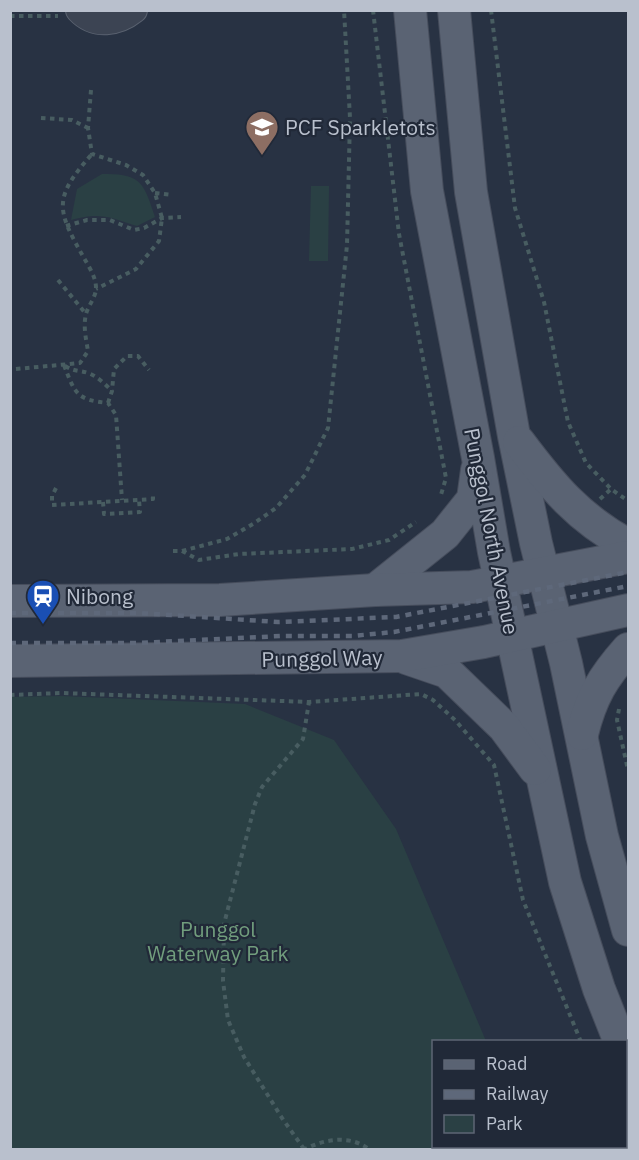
<svg xmlns="http://www.w3.org/2000/svg" width="639" height="1160" font-family="'IBM Plex Sans',sans-serif">
  <style>
    .green { fill: #2a4044 }
    .lines { fill: none; stroke-linecap: round; stroke-linejoin: round }
    .minor-casing { stroke: #5a6270; stroke-width: 28 }
    .major-casing { stroke: #464d5c; stroke-width: 34 }
    .path { stroke: #485d61; stroke-width: 4; stroke-dasharray: 4.5 4.5; stroke-linecap: butt }
    .minor { stroke: #3c4453; stroke-width: 26 }
    .major { stroke: #5a6373; stroke-width: 32 }
    .rail { stroke: #5e687a; stroke-width: 4.5; stroke-dasharray: 6 6; stroke-linecap: butt }
    .labels { text-anchor: middle; dominant-baseline: central; stroke-width: 4.5; stroke-linejoin: round; paint-order: stroke }
    .poi-label { font-size: 21px; fill: #b9c0cd; stroke: #212938; text-anchor: start }
    .street-label { font-size: 21px; fill: #b9c0cd; stroke: #212938 }
    .park-label { font-size: 21px; fill: #719d7d; stroke: #212938 }
  </style>
  <rect width="100%" height="100%" fill="#283243"/>
  <!-- green -->
  <g class="green">
    <path d="M102,174C141,173 144,183 155,217L137,226C108,217 101,212 71,220L77,189Z"/>
    <polygon points="311,186 329,186 328,261 309,261"/>
    <polygon points="62,696 245,704 334,740 396,829 486,1041 434,1042 434,1146 525,1146 526,1149 11,1149 11,697"/>
  </g>
  <g class="lines">
    <defs>
      <path id="minor" d="M79,10C95,27 118,23 134,10"/>
      <g id="major">
        <polyline points="410,10 427,191 478,458 494,552 565,882 599,989 620,1042"/>
        <polyline points="454,10 471,192 514,436 536,543 566,663 602,836 628,930"/>
        <path d="M519,442C552,486 578,518 628,545"/>
        <polyline points="375,590 445,534 473,499 477,470"/>
        <polyline points="10,601 220,600 375,590 472,587 628,557"/>
        <polyline points="406,658 447,672 504,727 535,769"/>
        <polyline points="10,661 402,656 484,642 628,610"/>
        <path d="M582,734C591,697 603,677 628,649"/>
      </g>
    </defs>
    <!-- minor casing -->
    <use href="#minor" class="minor-casing"/>
    <!-- major casing -->
    <use href="#major" class="major-casing"/>
    <!-- path -->
    <g class="path">
      <polyline points="373,10 399,234 446,478 440,498"/>
      <polyline points="491,10 515,208 544,302 568,422 586,463 611,489 628,501"/>
      <polyline points="10,16 58,16"/>
      <polyline points="91,90 88,128 92,154 126,165 143,175 155,193 162,218 159,241 136,269 96,289"/>
      <polyline points="41,118 72,120 88,128"/>
      <polyline points="155,193 172,195"/>
      <polyline points="66,226 87,220 110,220 134,230 144,228 162,218 181,217"/>
      <polyline points="58,280 86,314"/>
      <path d="M64,365C75,394 77,400 108,403L116,415L122,500"/>
      <path d="M65,366C75,372 79,370 88,373C97,376 105,384 112,391"/>
      <path d="M16,369L80,363L88,351C86,339 83,326 86,314C88,306 96,297 96,288C96,277 89,267 84,258C56,209 53,198 92,154"/>
      <polyline points="108,403 112,391 114,369 127,356 138,356 149,370"/>
      <polyline points="56,488 52,496 52,505 153,499 153,493"/>
      <polyline points="600,499 611,489"/>
      <polyline points="103,502 104,514 140,512 139,500"/>
      <polyline points="173,551 182,551 227,539 253,524 276,508 305,475 328,428 347,245 350,118 344,10"/>
      <polyline points="182,551 199,560 239,554 352,549 389,540 416,522"/>
      <polyline points="10,695 61,693 309,702 421,694 433,700 455,720 494,765 523,900 581,1042"/>
      <polyline points="619,709 617,720 628,770"/>
      <polyline points="623,1146 624,1150"/>
      <polyline points="304,1149 282,1118 244,1057 228,1020 223,981 224,924 255,804 262,787 303,739 309,702"/>
      <path d="M303,1150C324,1139 350,1134 370,1150"/>
    </g>
    <!-- minor -->
    <use href="#minor" class="minor"/>
    <!-- major -->
    <use href="#major" class="major"/>
    <!-- rail -->
    <g class="rail">
      <polyline points="10,613 140,613 278,622 396,617 628,572"/>
      <polyline points="10,643 137,643 281,636 352,636 394,632 628,586"/>
    </g>
  </g>
  <!-- icons -->
  <defs>
    <symbol id="school-pin" viewBox="-11 -11 22 30"><path d="M0 17L-7.5 6A9.5 9.5 0 1 1 7.5 6Z" fill="#8d6e63" stroke="#212938"/><path d="M0-5L7-2L0 1L-7-2ZM-4 1L0 2.5L4 1V4Q0 6-4 4Z" fill="#fff"/></symbol>
    <symbol id="station-pin" viewBox="-11 -11 22 30"><path d="M0 17L-7.5 6A9.5 9.5 0 1 1 7.5 6Z" fill="#1a4fb4" stroke="#212938"/><path d="M-3-6H3Q5-6 5-4V2Q5 4 3 4L4.5 6H3L1.5 4h-3L-3 6H-4.5L-3 4Q-5 4-5 2V-4Q-5-6-3-6ZM-3.5-4v3h7v-3ZM-3.5 1v1.5H-2V1ZM2 1v1.5H3.5V1Z" fill="#fff"/></symbol>
  </defs>
  <g fill-rule="evenodd">
    <use href="#school-pin" x="243" y="108" width="38" height="52"/>
    <use href="#station-pin" x="24" y="577" width="38" height="52"/>
  </g>
  <g class="labels">
    <!-- poi labels -->
    <g class="poi-label">
      <text x="285" y="127">PCF Sparkletots</text>
      <text x="66" y="596">Nibong</text>
    </g>
    <!-- street labels -->
    <g class="street-label">
      <text transform="translate(492 531) rotate(79)">Punggol North Avenue</text>
      <text transform="translate(322 658) rotate(-1)">Punggol Way</text>
    </g>
    <!-- park labels -->
    <g class="park-label">
      <text x="218" y="929">Punggol<tspan x="218" dy="24">Waterway Park</tspan></text>
    </g>
  </g>
  <!-- border -->
  <rect width="639" height="1160" fill="none" stroke="#b9c0cd" stroke-width="24"/>
  <!-- legend -->
  <rect x="432" y="1040" width="195" height="108" fill="#212938" stroke="#5e6574" stroke-width="1.5"/>
  <rect x="444" y="1060" width="30" height="9" fill="#5a6373" stroke="#5e6574" stroke-width="1.5"/>
  <text x="486" y="1070" font-size="18" fill="#b9c0cd">Road</text>
  <rect x="444" y="1090" width="30" height="9" fill="#5e687a" stroke="#5e6574" stroke-width="1.5"/>
  <text x="486" y="1100" font-size="18" fill="#b9c0cd">Railway</text>
  <rect x="444" y="1115" width="30" height="18" fill="#2a4044" stroke="#5e6574" stroke-width="1.5"/>
  <text x="486" y="1130" font-size="18" fill="#b9c0cd">Park</text>
</svg>
